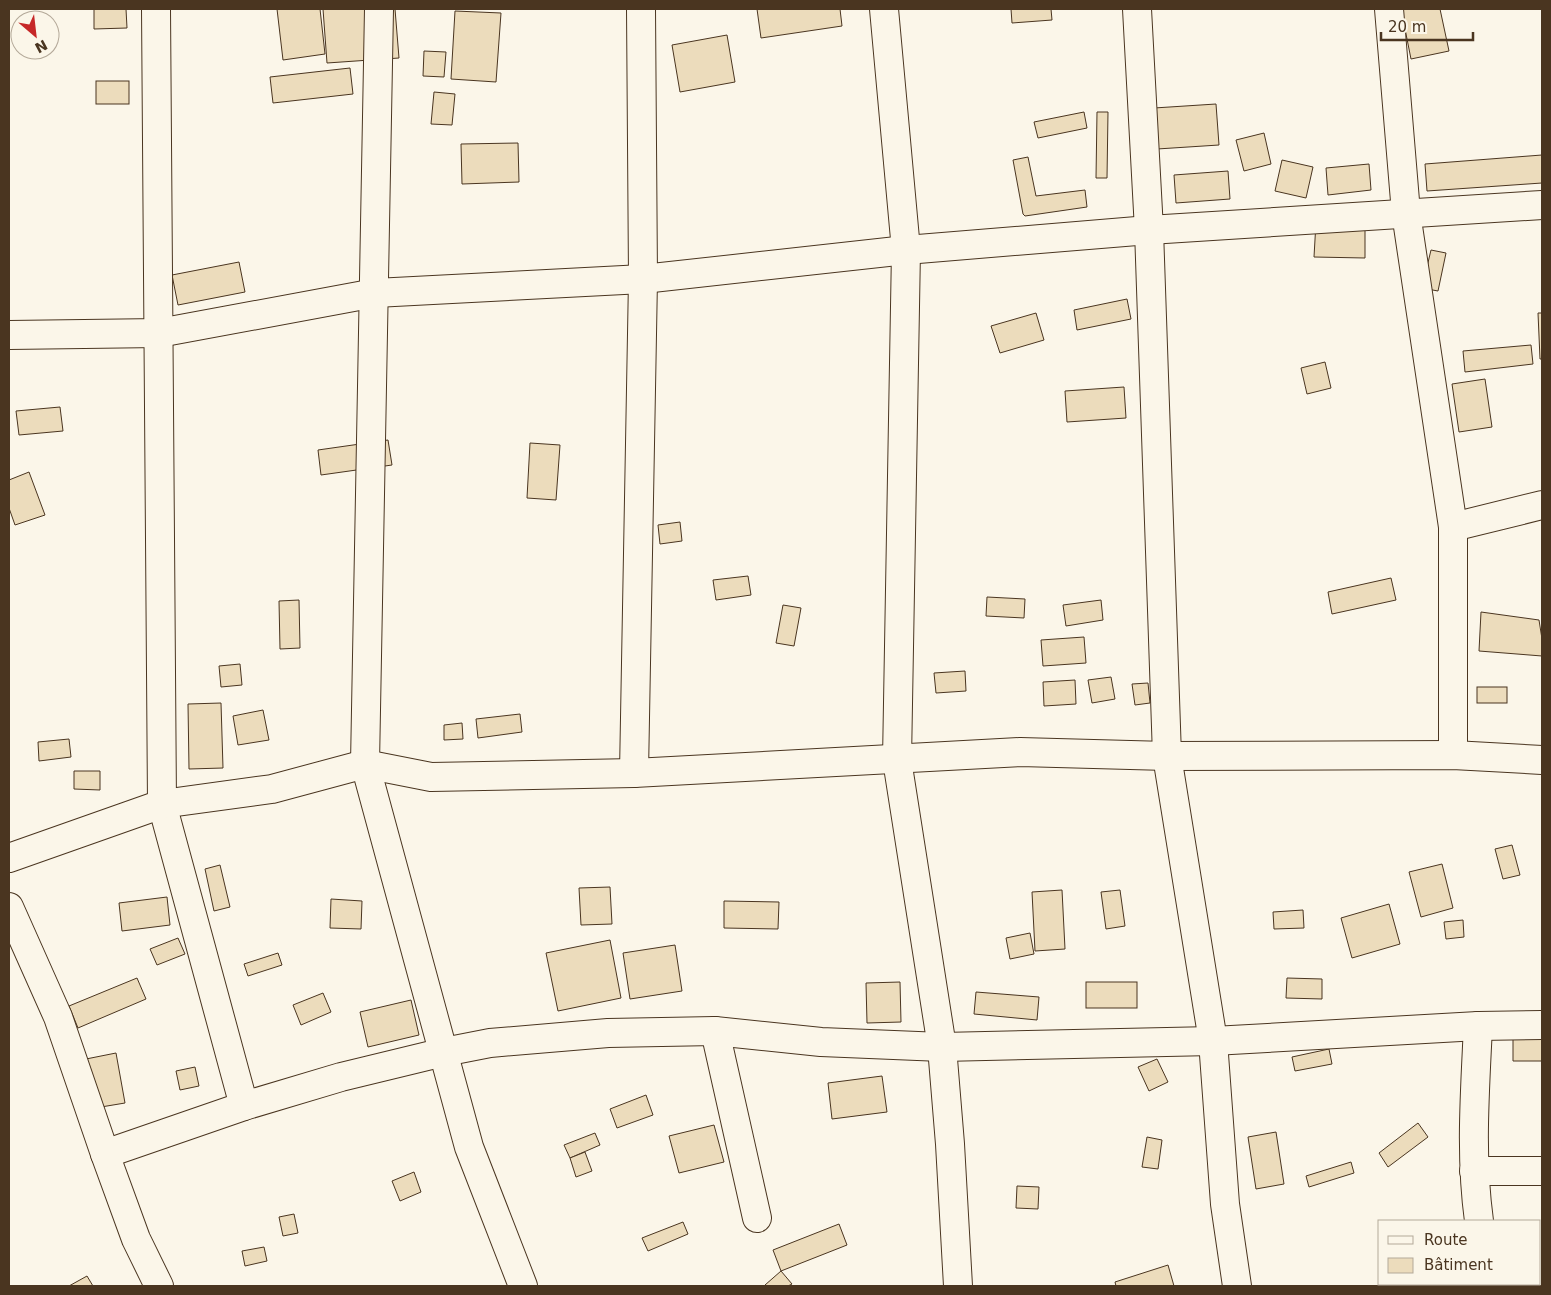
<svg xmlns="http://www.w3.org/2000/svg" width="1551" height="1295" font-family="'DejaVu Sans',sans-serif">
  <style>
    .building { fill: #ecdcbc; stroke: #4a3520 }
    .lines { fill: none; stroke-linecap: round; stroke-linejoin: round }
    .minor-casing { stroke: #4a3520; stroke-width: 30 }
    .minor { stroke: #fbf6e9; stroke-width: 28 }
  </style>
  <rect width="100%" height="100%" fill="#fbf6e9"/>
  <!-- building -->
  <g class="building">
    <polygon points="94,9 126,9 127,28 94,29"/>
    <polygon points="277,9 320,9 325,54 283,60"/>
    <polygon points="323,9 395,9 399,58 327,63"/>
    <polygon points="757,9 840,9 842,26 761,38"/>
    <polygon points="1011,9 1051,9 1052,20 1012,23"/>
    <polygon points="1401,9 1440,9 1449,51 1411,59"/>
    <polygon points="455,11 501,13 496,82 451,79"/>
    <polygon points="727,35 735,82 680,92 672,45"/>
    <polygon points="424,51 446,52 444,77 423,76"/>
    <polygon points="350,68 353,94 273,103 270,77"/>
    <rect x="96" y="81" width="33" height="23"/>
    <polygon points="434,92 455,94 452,125 431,124"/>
    <polygon points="1216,104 1219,145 1157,149 1154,108"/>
    <polygon points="1084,112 1087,128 1038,138 1034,122"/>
    <polygon points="1097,112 1108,112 1107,178 1096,178"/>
    <polygon points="1264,133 1271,164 1244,171 1236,140"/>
    <polygon points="518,143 519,182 462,184 461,144"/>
    <polygon points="1542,155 1542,183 1427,191 1425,164"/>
    <polygon points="1028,157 1036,196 1085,190 1087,207 1025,216 1023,214 1013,160"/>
    <polygon points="1282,160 1313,167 1306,198 1275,191"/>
    <polygon points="1369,164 1371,190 1328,195 1326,168"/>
    <polygon points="1228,171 1230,199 1176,203 1174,175"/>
    <polygon points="1316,222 1365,223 1365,258 1314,257"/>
    <polygon points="1431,250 1446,253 1438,291 1422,288"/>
    <polygon points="239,262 245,292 178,305 172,275"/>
    <polygon points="1127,299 1131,319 1077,330 1074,310"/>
    <polygon points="1036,313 1044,340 1000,353 991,326"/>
    <polygon points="1538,313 1542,313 1542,359 1540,359"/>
    <polygon points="1531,345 1533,364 1465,372 1463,351"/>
    <polygon points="1325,362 1331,388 1307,394 1301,368"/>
    <polygon points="1485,379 1492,427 1459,432 1452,384"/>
    <polygon points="1124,387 1126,418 1067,422 1065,391"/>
    <polygon points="60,407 63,431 19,435 16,411"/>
    <polygon points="388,440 392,465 321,475 318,450"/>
    <polygon points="530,443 560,445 556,500 527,498"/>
    <polygon points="29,472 45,515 15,525 9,508 9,480"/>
    <polygon points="680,522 682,541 660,544 658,525"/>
    <polygon points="748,576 751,595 716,600 713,580"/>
    <polygon points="1391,578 1396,600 1332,614 1328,592"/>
    <polygon points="987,597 1025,599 1024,618 986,616"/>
    <polygon points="299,600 300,648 280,649 279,601"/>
    <polygon points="1101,600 1103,620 1066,626 1063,605"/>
    <polygon points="783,605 801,608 794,646 776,643"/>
    <polygon points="1481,612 1539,620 1542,639 1542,656 1479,651"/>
    <polygon points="1084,637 1086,663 1043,666 1041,640"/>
    <polygon points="240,664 242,685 221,687 219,666"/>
    <polygon points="965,671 966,691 936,693 934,673"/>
    <polygon points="1111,677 1115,699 1092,703 1088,680"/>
    <polygon points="1075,680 1076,704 1044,706 1043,682"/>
    <polygon points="1148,683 1150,703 1135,705 1132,684"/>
    <rect x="1477" y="687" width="30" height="16"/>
    <polygon points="221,703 223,768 189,769 188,704"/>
    <polygon points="263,710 269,740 238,745 233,716"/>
    <polygon points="520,714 522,732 478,738 476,719"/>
    <polygon points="462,723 463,739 444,740 444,725"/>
    <polygon points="69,739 71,757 39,761 38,742"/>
    <polygon points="74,771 100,771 100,790 74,789"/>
    <polygon points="1512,845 1520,875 1503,879 1495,849"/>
    <polygon points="1442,864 1453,908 1421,917 1409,872"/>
    <polygon points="220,865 230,907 214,911 205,869"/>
    <polygon points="610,887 612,924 581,925 579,888"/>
    <polygon points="1062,890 1065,949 1035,951 1032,892"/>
    <polygon points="1120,890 1125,926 1106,929 1101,892"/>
    <polygon points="167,897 170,925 122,931 119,903"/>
    <polygon points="331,899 362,901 361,929 330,928"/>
    <polygon points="724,901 779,902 778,929 724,928"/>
    <polygon points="1389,904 1400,944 1352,958 1341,918"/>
    <polygon points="1303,910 1304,928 1274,929 1273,912"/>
    <polygon points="1463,920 1464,937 1446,939 1444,922"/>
    <polygon points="1030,933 1034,954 1010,959 1006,938"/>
    <polygon points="178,938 185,954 157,965 150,949"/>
    <polygon points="610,940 621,998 558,1011 546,953"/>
    <polygon points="675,945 682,991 630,999 623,953"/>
    <polygon points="278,953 282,965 248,976 244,964"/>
    <polygon points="137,978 146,999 78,1028 69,1006"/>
    <polygon points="1287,978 1322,979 1322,999 1286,998"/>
    <polygon points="900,982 901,1022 867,1023 866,983"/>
    <rect x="1086" y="982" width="51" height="26"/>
    <polygon points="976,992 1039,997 1037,1020 974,1014"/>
    <polygon points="323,993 331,1012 301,1025 293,1005"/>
    <polygon points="411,1000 419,1035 368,1047 360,1012"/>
    <polygon points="1513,1031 1542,1032 1542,1061 1513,1061"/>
    <polygon points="1329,1049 1332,1064 1295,1071 1292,1057"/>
    <polygon points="116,1053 125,1103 95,1108 86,1059"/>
    <polygon points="1157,1059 1168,1082 1149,1091 1138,1067"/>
    <polygon points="195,1067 199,1086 180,1090 176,1071"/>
    <polygon points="882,1076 887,1112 832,1119 828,1083"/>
    <polygon points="646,1095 653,1115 617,1128 610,1109"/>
    <polygon points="1418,1123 1428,1137 1388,1167 1379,1153"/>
    <polygon points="714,1125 724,1162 679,1173 669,1136"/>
    <polygon points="1276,1132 1284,1184 1256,1189 1248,1137"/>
    <polygon points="595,1133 600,1145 570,1158 564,1145"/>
    <polygon points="1147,1137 1162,1140 1158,1169 1142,1167"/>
    <polygon points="585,1152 592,1171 576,1177 570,1158"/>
    <polygon points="1351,1162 1354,1173 1309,1187 1306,1176"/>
    <polygon points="414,1172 421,1192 400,1201 392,1181"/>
    <polygon points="1017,1186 1039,1187 1038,1209 1016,1208"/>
    <polygon points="294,1214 298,1233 283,1236 279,1217"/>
    <polygon points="683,1222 688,1234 648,1251 642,1238"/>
    <polygon points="839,1224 847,1245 781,1271 773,1250"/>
    <polygon points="264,1247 267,1261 245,1266 242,1251"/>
    <polygon points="1168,1265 1174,1286 1116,1286 1115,1282"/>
    <polygon points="781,1271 792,1284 788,1286 766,1286 765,1285"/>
    <polygon points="87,1276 93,1286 69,1286"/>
  </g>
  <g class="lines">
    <defs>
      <g id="minor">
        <polyline points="156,9 162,804 244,1106"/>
        <polyline points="379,9 365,764 469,1147 523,1286"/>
        <polyline points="884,9 906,250 897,760 942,1047 950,1144 958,1286"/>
        <polyline points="1137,9 1149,230 1167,756 1213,1041 1225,1204 1237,1286"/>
        <polyline points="1389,9 1406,213 1453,527 1453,755"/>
        <polyline points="9,335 159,333 375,293 643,279 906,250 1149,230 1542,205"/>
        <polyline points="1453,527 1542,505"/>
        <polyline points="634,773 643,279 641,9"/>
        <polyline points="9,858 162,804 272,789 365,764 431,777 634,773 1020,752 1167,756 1453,755 1542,760"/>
        <polyline points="9,907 58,1017 105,1154 136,1239 159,1286"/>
        <path d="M1478,1026C1475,1091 1470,1156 1479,1221"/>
        <polyline points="715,1031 757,1218"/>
        <polyline points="105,1154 244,1106 341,1077 444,1052 490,1043 608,1033 715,1031 821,1042 942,1047 1213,1041 1478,1026 1542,1025"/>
        <polyline points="1474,1171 1542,1171"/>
        <polyline points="1489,1284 1489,1286"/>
      </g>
    </defs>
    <!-- minor casing -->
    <use href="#minor" class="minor-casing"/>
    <!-- minor -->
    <use href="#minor" class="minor"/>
  </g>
  <!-- border -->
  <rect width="1551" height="1295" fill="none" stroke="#4a3520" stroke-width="20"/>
  <!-- legend -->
  <rect x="1378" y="1220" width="162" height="65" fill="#fbf6e9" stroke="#b4a999"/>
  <rect x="1388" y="1236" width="25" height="8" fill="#fbf6e9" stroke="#b4a999"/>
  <text x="1424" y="1245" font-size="15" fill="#4a3520">Route</text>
  <rect x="1388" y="1258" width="25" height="15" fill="#ecdcbc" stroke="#b4a999"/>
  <text x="1424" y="1270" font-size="15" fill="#4a3520">Bâtiment</text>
  <!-- north arrow -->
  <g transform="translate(35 35) rotate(152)"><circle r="24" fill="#fbf6e9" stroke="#b4a999"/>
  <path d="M0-4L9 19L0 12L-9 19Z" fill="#c62828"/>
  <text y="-8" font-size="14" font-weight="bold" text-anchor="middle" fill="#4a3520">N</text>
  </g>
  <!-- scale -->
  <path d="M1381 32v8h92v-8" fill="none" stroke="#4a3520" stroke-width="2.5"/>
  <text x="1388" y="32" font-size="15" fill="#4a3520" stroke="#fbf6e9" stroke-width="4" paint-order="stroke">20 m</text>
</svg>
